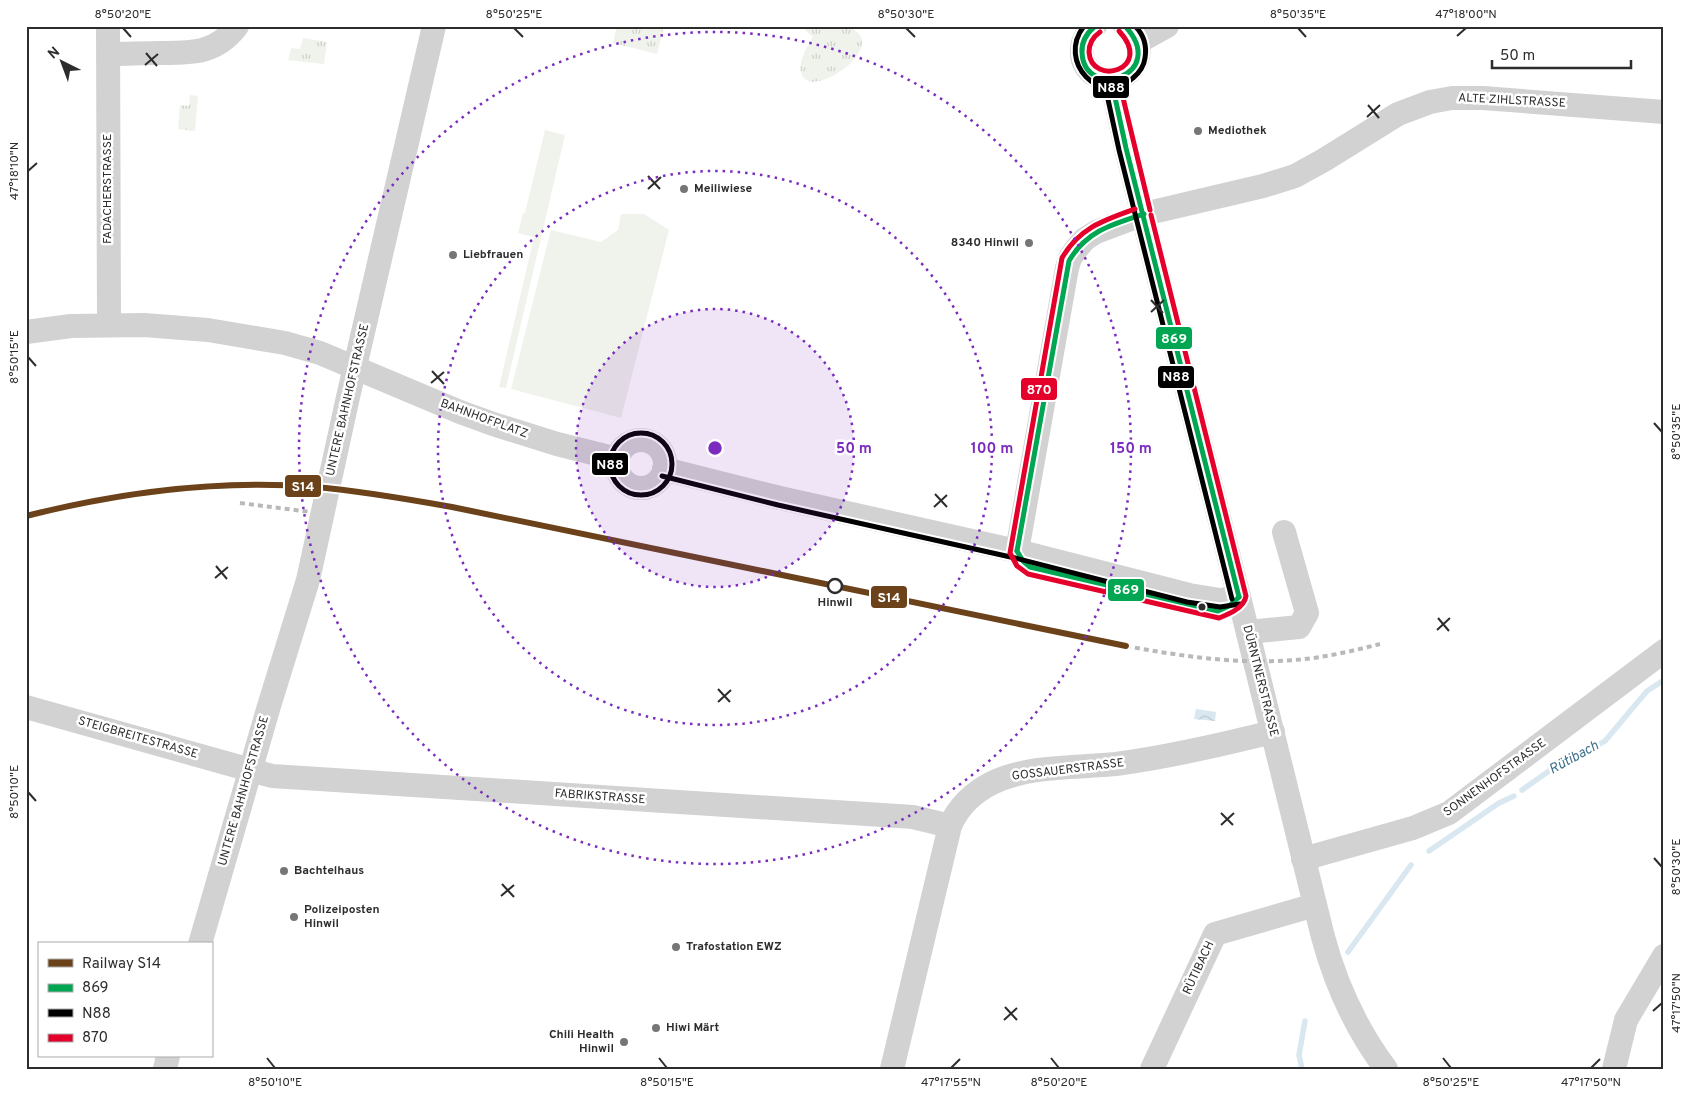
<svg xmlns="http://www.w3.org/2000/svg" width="1690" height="1095" font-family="Overpass,sans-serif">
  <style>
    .park { fill: url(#park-tufts) }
    .garden { fill: #f0f3eb }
    .water { fill: url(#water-waves) }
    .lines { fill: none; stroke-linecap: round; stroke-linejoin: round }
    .stream { stroke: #d8e7f0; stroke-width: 5.5 }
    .minor { stroke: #d2d2d2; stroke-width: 24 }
    .rail { stroke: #b9b9b9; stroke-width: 4; stroke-dasharray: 5 4; stroke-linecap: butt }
    .bus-1-casing { stroke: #fff; stroke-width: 9 }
    .bus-2-casing { stroke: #fff; stroke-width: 9 }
    .bus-3-casing { stroke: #fff; stroke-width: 9 }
    .bus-1 { stroke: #00a651; stroke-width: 5 }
    .bus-2 { stroke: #000; stroke-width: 5 }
    .bus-3 { stroke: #e4002b; stroke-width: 5 }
    .rail-1-casing { stroke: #fff; stroke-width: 10 }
    .rail-1 { stroke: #6c421b; stroke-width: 6 }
    .ticks { fill: none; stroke: #2d2d2d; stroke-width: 2 }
    .ring { fill: none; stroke: #7b2cbf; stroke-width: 2.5; stroke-dasharray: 2.5 5 }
    .poi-dot { fill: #767676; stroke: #fff; stroke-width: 2 }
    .stop-dot { fill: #fff; stroke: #2d2d2d; stroke-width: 2.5 }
    .bus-dot { fill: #2d2d2d; stroke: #fff; stroke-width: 2 }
    .labels { text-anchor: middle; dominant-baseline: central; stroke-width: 5; stroke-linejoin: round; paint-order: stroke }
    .street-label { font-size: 12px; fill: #2d2d2d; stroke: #fff }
    .poi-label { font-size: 12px; font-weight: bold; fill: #2d2d2d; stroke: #fff; text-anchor: start }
    .stop-label { font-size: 12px; font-weight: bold; fill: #2d2d2d; stroke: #fff }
    .water-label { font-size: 14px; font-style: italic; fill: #3e708c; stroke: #fff }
    .centre { fill: #7b2cbf; stroke: #fff; stroke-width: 2.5 }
    .ring-label { font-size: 15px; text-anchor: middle; font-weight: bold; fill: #7b2cbf; stroke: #fff; stroke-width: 5; stroke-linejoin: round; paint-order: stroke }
    .line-badge { stroke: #fff; stroke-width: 2 }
    .badge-label { font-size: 14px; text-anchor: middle; font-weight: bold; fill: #fff }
    .neatline { fill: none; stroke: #2d2d2d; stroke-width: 2 }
    .ticks-label { font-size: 12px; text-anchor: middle; fill: #2d2d2d }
  </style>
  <defs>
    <pattern id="park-tufts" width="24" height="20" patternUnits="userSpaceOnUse" patternTransform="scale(1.25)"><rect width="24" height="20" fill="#f0f3eb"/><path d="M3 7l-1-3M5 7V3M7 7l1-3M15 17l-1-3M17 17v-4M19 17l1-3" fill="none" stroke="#ced1ca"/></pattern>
    <pattern id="water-waves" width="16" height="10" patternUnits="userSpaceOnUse" patternTransform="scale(1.25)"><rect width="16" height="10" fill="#d8e7f0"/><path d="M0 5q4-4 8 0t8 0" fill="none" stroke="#bac6ce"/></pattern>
  </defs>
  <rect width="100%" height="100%" fill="#fff"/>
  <!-- park -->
  <g class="park">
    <polygon points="607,26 664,26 657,54 613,43 616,29"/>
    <path d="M804,26C817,26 831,24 843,26C889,35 841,83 810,82C791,74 805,49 813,37L806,31Z"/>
    <polygon points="303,38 327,42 324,64 288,60 291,48 300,49"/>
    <polygon points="190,95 198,96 195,131 178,129 180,105 189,106"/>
  </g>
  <!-- garden -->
  <g class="garden">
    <polygon points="545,130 565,135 506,388 499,387 534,237 518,233 523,213 525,213"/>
    <polygon points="621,214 644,214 669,230 621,418 511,389 551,230 601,242 618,230"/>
  </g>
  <!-- water -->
  <polygon class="water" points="1196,709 1216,712 1215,721 1194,719"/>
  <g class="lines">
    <!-- stream -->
    <g class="stream">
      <polyline points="1522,790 1549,771 1578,757 1605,741 1647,691 1664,680"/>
      <polyline points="1429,851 1499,803 1514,796"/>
      <polyline points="1348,952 1411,865"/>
      <polyline points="1302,1069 1299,1055 1305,1021"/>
    </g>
    <!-- minor -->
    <g class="minor">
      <polyline points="108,26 109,324"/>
      <path d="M1095,26C1087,32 1081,42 1082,53C1082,61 1086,68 1092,73C1122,97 1159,52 1125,26"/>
      <polyline points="1138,42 1167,26"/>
      <path d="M109,54C126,54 143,53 160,53C191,53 216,54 237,26"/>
      <path d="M1111,79L1126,148L1239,597L1323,937C1336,985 1356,1029 1386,1069"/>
      <polyline points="26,332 71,326 144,325 208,330 285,343 320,353 460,412 493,424 557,444 617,459"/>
      <circle cx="641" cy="464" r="24"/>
      <polyline points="664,469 780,498 1017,551 1189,595 1220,600 1239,597"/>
      <polyline points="1017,551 1067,268 1070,258 1077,248 1085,239 1096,232 1144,214 1263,186 1295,176 1324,160 1398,114 1430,102 1452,98 1483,98 1664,112"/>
      <polyline points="1248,632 1299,627 1307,613 1284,532"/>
      <polyline points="26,707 272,776 913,817 950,826"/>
      <polyline points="1303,859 1413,828 1449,813 1664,651"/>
      <polyline points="200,944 269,706 308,580 348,397 434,26"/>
      <polyline points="165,1069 168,1056"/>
      <path d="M892,1069L950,826C958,807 974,792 992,783C1029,765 1075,768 1116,764C1169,757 1221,745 1273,732"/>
      <polyline points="1152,1069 1215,934 1315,905"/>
      <polyline points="1614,1069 1626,1020 1664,956"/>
    </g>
    <!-- rail -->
    <g class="rail">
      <polyline points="240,503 311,512"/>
      <path d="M1126,646C1191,658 1255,667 1320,657C1340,654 1360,649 1380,644"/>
    </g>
    <defs>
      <g id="bus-1">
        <path d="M1095,26C1087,33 1081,42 1082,53C1085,102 1170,75 1125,26"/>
        <polyline points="1111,79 1126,148 1239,597"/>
        <path d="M1017,551L1069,261C1086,231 1113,224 1144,214"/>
        <polyline points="1017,551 1023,561 1030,567 1218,611 1229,606 1239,597"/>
      </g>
      <g id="bus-2">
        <path d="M1084,26C1056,62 1101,108 1133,78C1139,73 1144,66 1145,58C1147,46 1144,35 1135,26"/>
        <polyline points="1104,81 1119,150 1232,599"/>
        <circle cx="641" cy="464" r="31"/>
        <polyline points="662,476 778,505 1015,558 1187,602 1220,607 1240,604"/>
      </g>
      <g id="bus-3">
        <path d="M1100,32C1093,37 1089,44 1089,52C1091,87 1155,70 1119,31"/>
        <polyline points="1118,77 1150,210"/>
        <path d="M1135,209C1104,220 1079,228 1062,258L1010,553L1017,566L1028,574L1219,618C1229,614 1244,608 1246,596L1151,215"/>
      </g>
    </defs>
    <!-- bus-1 casing -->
    <use href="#bus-1" class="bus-1-casing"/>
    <!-- bus-2 casing -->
    <use href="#bus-2" class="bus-2-casing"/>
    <!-- bus-3 casing -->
    <use href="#bus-3" class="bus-3-casing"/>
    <!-- bus-1 -->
    <use href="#bus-1" class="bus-1"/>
    <!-- bus-2 -->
    <use href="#bus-2" class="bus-2"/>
    <!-- bus-3 -->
    <use href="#bus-3" class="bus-3"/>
    <defs>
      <path id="rail-1" d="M26,516C121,492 218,479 316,487C362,491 407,499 452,507L1126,646"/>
    </defs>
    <!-- rail-1 casing -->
    <use href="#rail-1" class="rail-1-casing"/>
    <!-- rail-1 -->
    <use href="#rail-1" class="rail-1"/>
  </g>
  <!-- ticks -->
  <path class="ticks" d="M123,28L131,37M514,28L523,37M906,28L915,37M1298,28L1306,37M1457,36L1466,28M146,53L157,66M145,65L158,54M1368,105L1379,118M1367,117L1380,105M28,171L37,163M648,176L660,189M648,189L661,177M1151,300L1163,313M1151,312L1164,300M28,357L36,366M432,371L444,384M431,383L444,372M1654,423L1662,432M935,494L947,507M934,507L947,495M216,566L227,579M215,578L228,567M1438,618L1449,631M1437,630L1450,618M718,689L730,702M718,702L731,690M28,792L36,801M1221,813L1233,825M1221,825L1234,813M1654,858L1662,867M502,884L514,897M501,896L514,885M1005,1007L1017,1020M1653,1011L1662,1003M1004,1020L1017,1008M267,1058L275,1068M659,1058L667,1068M1051,1058L1059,1068M1443,1058L1451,1068M951,1068L960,1059M1591,1068L1600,1059"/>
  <!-- distance rings -->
  <circle cx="715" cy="448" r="139" fill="#7b2cbf" fill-opacity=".12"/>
  <g class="ring">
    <circle cx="715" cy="448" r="139"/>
    <circle cx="715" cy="448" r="277"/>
    <circle cx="715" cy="448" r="416"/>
  </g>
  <!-- markers -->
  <g class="poi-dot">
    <circle cx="1198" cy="131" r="5"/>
    <circle cx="684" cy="189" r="5"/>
    <circle cx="1029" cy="243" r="5"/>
    <circle cx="453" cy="255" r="5"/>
    <circle cx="284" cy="871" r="5"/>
    <circle cx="294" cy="917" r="5"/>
    <circle cx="676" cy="947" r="5"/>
    <circle cx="656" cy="1028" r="5"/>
    <circle cx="624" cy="1042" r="5"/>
  </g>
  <circle class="stop-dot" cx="835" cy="586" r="7"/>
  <circle class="bus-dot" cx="1202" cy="607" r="4.5"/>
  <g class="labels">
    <!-- street labels -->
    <g class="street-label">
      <text transform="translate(1512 101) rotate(3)">ALTE ZIHLSTRASSE</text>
      <text transform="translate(108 189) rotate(-90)">FADACHERSTRASSE</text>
      <text transform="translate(348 400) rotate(-77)">UNTERE BAHNHOFSTRASSE</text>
      <text transform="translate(484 419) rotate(20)">BAHNHOFPLATZ</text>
      <text transform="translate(1260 681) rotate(76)">DÜRNTNERSTRASSE</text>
      <text transform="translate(138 738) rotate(16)">STEIGBREITESTRASSE</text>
      <text transform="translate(1068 770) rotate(-7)">GOSSAUERSTRASSE</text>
      <text transform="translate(1495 778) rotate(-36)">SONNENHOFSTRASSE</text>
      <text transform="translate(244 791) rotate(-74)">UNTERE BAHNHOFSTRASSE</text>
      <text transform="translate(600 797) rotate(4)">FABRIKSTRASSE</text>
      <text transform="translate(1199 968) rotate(-65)">RÜTIBACH</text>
    </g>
    <!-- poi labels -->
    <g class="poi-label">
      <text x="1208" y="131">Mediothek</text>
      <text x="694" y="189">Meiliwiese</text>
      <text x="1019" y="243" text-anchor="end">8340 Hinwil</text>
      <text x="463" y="255">Liebfrauen</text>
      <text x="294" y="871">Bachtelhaus</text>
      <text x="304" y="910">Polizeiposten<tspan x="304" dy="14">Hinwil</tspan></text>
      <text x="686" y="947">Trafostation EWZ</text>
      <text x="666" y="1028">Hiwi Märt</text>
      <text x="614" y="1035" text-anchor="end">Chili Health<tspan x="614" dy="14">Hinwil</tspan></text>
    </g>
    <!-- stop labels -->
    <g class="stop-label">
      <text x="835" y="603">Hinwil</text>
    </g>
    <!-- water labels -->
    <g class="water-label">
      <text transform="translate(1574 758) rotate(-29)">Rütibach</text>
    </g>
  </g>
  <circle cx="715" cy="448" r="8" class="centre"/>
  <g class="ring-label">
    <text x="854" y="453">50 m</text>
    <text x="992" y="453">100 m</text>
    <text x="1131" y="453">150 m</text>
  </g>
  <g class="line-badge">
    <rect x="1092" y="75" width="38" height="24" rx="5" fill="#000"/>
    <rect x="1155" y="326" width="38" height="24" rx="5" fill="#00a651"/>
    <rect x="1157" y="365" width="38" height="24" rx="5" fill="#000"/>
    <rect x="1020" y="377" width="38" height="24" rx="5" fill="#e4002b"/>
    <rect x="591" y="452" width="38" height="24" rx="5" fill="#000"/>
    <rect x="284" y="474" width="38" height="24" rx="5" fill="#6c421b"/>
    <rect x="1107" y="578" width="38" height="24" rx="5" fill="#00a651"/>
    <rect x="870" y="585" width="38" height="24" rx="5" fill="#6c421b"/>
  </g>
  <g class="badge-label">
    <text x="1111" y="92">N88</text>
    <text x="1174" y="343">869</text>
    <text x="1176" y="381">N88</text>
    <text x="1039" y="394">870</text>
    <text x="610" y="469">N88</text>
    <text x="303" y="491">S14</text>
    <text x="1126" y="594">869</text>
    <text x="889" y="602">S14</text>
  </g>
  <!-- border -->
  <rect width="1690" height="1095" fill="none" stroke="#ffffff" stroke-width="55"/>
  <!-- legend -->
  <rect x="38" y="942" width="175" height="115" fill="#ffffff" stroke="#ababab"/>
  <rect x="48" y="959" width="25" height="8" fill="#6c421b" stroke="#ababab"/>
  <text x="82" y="968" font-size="15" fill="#2d2d2d">Railway S14</text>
  <rect x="48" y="984" width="25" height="8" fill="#00a651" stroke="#ababab"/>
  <text x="82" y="992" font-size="15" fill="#2d2d2d">869</text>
  <rect x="48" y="1009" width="25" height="8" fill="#000000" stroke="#ababab"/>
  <text x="82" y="1018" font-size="15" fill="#2d2d2d">N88</text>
  <rect x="48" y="1034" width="25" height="8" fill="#e4002b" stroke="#ababab"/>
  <text x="82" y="1042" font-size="15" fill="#2d2d2d">870</text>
  <!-- north arrow -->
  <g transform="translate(62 62) rotate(318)" stroke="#ffffff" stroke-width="4" paint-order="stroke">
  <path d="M0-4L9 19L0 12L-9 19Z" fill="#2d2d2d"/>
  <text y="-8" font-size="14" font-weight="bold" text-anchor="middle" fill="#2d2d2d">N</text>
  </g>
  <!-- scale -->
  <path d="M1492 60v8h139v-8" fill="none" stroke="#2d2d2d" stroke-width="2.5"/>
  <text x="1500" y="60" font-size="15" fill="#2d2d2d" stroke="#ffffff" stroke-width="4" paint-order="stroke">50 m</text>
  <rect x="28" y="28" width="1634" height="1040" class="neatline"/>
  <g class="ticks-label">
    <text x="123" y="18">8°50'20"E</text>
    <text x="514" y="18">8°50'25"E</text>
    <text x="906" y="18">8°50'30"E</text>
    <text x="1298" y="18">8°50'35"E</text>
    <text x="1466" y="18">47°18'00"N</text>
    <text transform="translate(14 171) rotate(-90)" y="4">47°18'10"N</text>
    <text transform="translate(14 357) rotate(-90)" y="4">8°50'15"E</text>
    <text transform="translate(1676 432) rotate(-90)" y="4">8°50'35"E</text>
    <text transform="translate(14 792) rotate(-90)" y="4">8°50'10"E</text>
    <text transform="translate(1676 867) rotate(-90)" y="4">8°50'30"E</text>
    <text transform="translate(1676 1003) rotate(-90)" y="4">47°17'50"N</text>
    <text x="275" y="1086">8°50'10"E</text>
    <text x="667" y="1086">8°50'15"E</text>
    <text x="951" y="1086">47°17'55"N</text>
    <text x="1059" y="1086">8°50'20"E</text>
    <text x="1451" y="1086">8°50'25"E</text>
    <text x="1591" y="1086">47°17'50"N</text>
  </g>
</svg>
